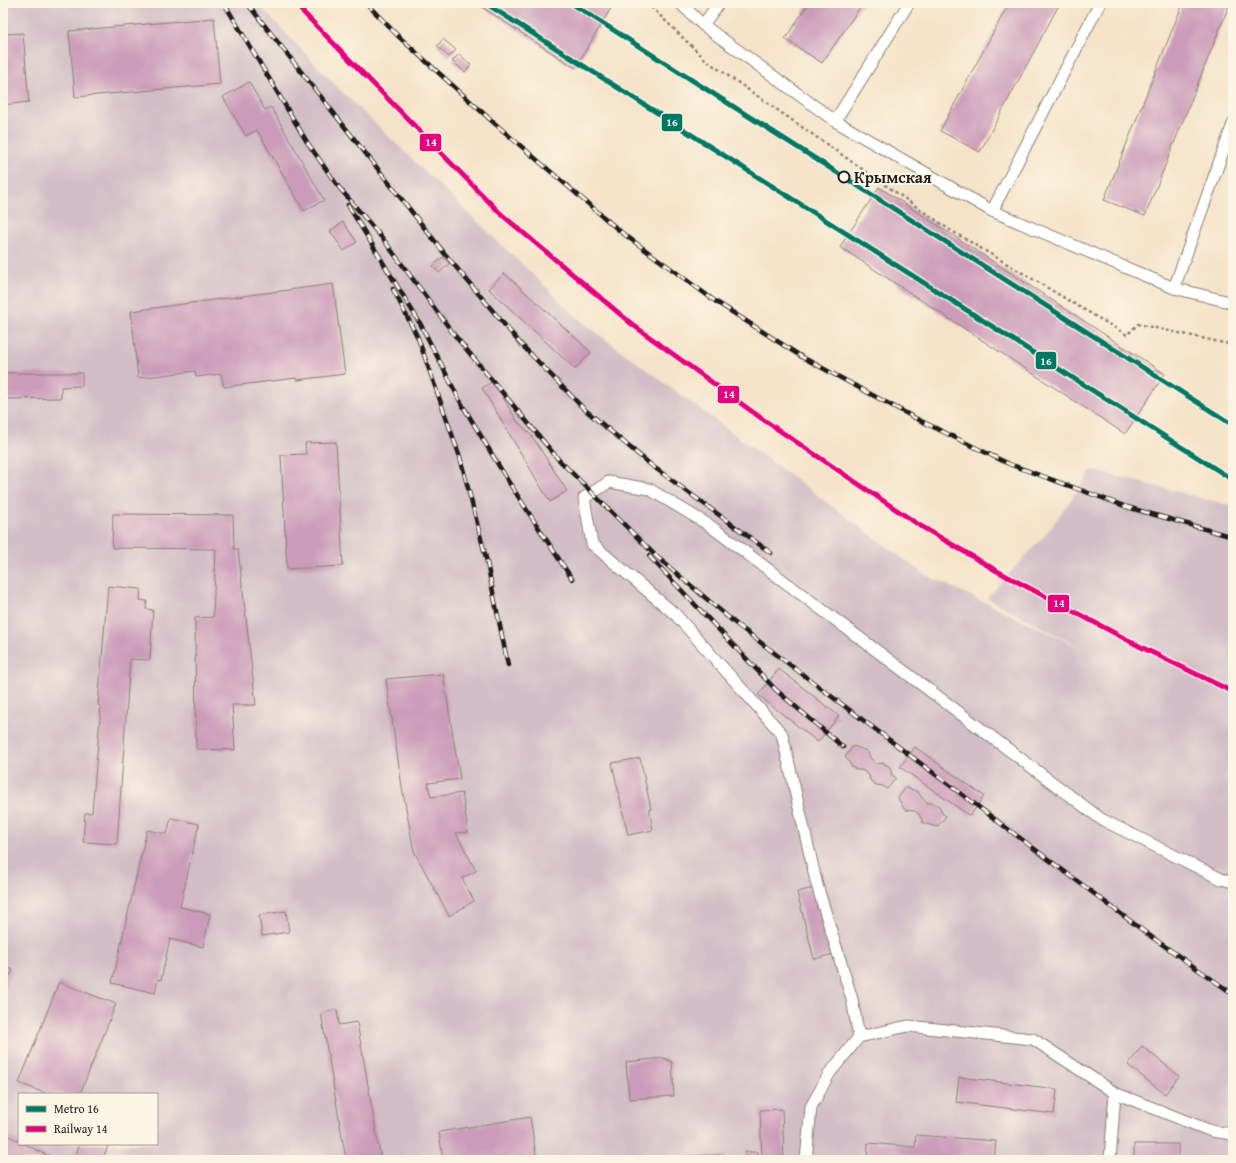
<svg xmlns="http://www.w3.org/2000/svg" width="1236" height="1163" font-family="'Gentium Book Plus',serif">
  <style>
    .industrial { fill: #d2bdc6; fill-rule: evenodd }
    .building { fill: #cb9cb9 }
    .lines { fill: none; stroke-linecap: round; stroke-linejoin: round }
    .service-casing { stroke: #888072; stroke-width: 13 }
    .path { stroke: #888072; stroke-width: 2.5; stroke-dasharray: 3 3; stroke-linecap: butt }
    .service { stroke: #fff; stroke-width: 11 }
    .rail-casing { stroke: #1c1c1c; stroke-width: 4.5 }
    .rail { stroke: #fcf5e5; stroke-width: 3; stroke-dasharray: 9; stroke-linecap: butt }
    .rail-1-casing { stroke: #fcf5e5; stroke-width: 8 }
    .rail-1 { stroke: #e5007d; stroke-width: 5 }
    .metro-1-casing { stroke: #fcf5e5; stroke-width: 8 }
    .metro-1 { stroke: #007763; stroke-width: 5 }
    .stop-dot { fill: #fcf5e5; stroke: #1c1c1c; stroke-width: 2 }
    .labels { text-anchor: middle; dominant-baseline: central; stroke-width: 4; stroke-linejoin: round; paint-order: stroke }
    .stop-label { font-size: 16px; font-weight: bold; fill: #1c1c1c; stroke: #fcf5e5; text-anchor: start }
    .line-badge { stroke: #fcf5e5; stroke-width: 1.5 }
    .badge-label { font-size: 11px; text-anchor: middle; font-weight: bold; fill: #fff }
  </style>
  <rect width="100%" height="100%" fill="#fcf5e5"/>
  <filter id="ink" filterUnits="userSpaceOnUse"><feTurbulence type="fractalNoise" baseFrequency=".025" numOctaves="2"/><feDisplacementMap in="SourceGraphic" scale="8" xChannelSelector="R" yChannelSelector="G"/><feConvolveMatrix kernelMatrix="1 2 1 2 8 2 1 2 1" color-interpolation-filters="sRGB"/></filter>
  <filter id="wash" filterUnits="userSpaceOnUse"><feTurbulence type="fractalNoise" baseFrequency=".012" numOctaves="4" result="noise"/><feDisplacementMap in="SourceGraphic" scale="16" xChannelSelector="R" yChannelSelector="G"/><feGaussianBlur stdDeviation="0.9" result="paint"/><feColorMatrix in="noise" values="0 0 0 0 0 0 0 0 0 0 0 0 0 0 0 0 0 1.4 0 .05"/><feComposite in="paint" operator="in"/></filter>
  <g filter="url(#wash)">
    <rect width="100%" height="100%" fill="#f5e3c9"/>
    <!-- industrial -->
    <path class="industrial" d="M3,3H257L338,88L582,322L924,574L1088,651L987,598L1046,534L1092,470L1233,506V1160H3ZM19,1094H157V1144H19Z"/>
    <g id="blocks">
      <!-- building -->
      <g class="building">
        <polygon points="476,3 614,3 575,68"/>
        <polygon points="809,3 863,3 822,63 785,39"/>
        <polygon points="1009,3 1060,3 980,152 940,131"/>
        <polygon points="1183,3 1230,3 1145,216 1104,200"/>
        <polygon points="214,18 220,84 75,97 69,31"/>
        <polygon points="23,33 29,102 3,105 3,34"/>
        <polygon points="443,39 456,50 449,57 437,46"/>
        <polygon points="459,54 471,65 465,72 452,61"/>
        <polygon points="249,82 265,110 271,107 324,200 304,211 257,130 246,136 223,97"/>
        <polygon points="879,187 1165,374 1125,434 840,247"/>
        <polygon points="343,222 357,242 344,251 330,231"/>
        <polygon points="443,257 449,264 439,273 433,266"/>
        <polygon points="504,273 591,352 575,369 489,289"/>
        <polygon points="333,284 345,374 297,380 296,378 224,387 221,374 196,377 195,371 138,378 131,311"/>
        <polygon points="3,373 82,373 82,386 61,387 61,398 3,399"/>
        <polygon points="493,381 517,421 532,436 567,491 550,502 482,388"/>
        <polygon points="336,442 343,566 287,569 281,455 306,454 305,443"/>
        <polygon points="113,514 233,515 234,549 238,549 256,705 232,705 235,750 196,749 195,618 213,617 216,549 112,548"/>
        <polygon points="108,586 141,589 140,600 147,601 146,609 153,610 150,660 130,659 117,844 83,842 85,813 92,813 101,706 98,705"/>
        <polygon points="779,669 839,716 818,742 758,695"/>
        <polygon points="443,674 460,779 428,783 431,797 462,793 468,832 456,833 476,871 462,878 474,901 449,916 414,851 402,787 386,679"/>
        <polygon points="853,746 867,751 871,759 877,764 883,763 890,767 892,775 896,778 887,789 883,786 876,785 870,780 869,775 862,770 857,770 851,766 848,760 845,757"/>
        <polygon points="915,747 984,796 970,816 900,767"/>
        <polygon points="640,758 651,809 649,809 653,830 628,835 612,763"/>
        <polygon points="906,787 918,792 922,798 928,803 933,803 939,806 942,813 946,816 937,827 923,823 919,814 915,811 905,810 903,807 898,798"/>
        <polygon points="171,818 199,824 180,907 210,914 203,947 170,939 161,980 158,979 155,993 112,983 147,830 167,834"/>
        <polygon points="817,887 834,954 814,959 797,892"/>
        <polygon points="286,911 289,932 262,936 259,915"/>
        <polygon points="3,965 13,970 3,990"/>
        <polygon points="59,982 116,1004 80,1094 47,1094 19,1083"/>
        <polygon points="337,1010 339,1025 357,1022 381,1160 346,1160 321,1013"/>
        <polygon points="1142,1046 1179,1076 1165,1094 1128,1065"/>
        <polygon points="664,1058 672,1062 674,1096 629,1099 626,1062"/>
        <polygon points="959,1077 1057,1089 1054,1114 956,1102"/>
        <polygon points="782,1109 784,1160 762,1160 760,1110"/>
        <polygon points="530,1117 537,1160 443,1160 439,1132"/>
        <polygon points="3,1133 19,1141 19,1144 25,1144 56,1160 3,1160"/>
        <polygon points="916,1135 996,1141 994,1160 867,1160 868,1143 915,1147"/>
        <polygon points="80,1144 104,1144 108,1146 103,1158 73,1160"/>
        <rect x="1134" y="1144" width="44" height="16"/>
        <polygon points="745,1152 758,1152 759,1160 746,1160"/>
        <polygon points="726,1155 726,1160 687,1160 687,1156"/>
      </g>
    </g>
  </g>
  <g filter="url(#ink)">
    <use href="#blocks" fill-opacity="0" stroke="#888072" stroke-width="1"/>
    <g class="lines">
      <defs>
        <g id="service">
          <polyline points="680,3 703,25 835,121 992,211 1174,288 1233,303"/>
          <polyline points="703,25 719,3"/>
          <polyline points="835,121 909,3"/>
          <polyline points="992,211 1100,3"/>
          <polyline points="1174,288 1233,124"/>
          <polyline points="859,1037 852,999 817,885 782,734 675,614 592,544 584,498 609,482 649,489 709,525 1101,819 1221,879 1233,882"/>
          <polyline points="806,1160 811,1107 829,1074 859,1037 908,1026 1033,1039 1115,1093 1211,1131 1233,1134"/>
          <polyline points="1110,1160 1115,1093"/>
        </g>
      </defs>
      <!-- service casing -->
      <use href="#service" class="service-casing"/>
      <!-- path -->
      <polyline class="path" points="647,3 707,61 950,230 1127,335 1138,324 1233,345"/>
      <!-- service -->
      <use href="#service" class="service"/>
      <defs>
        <g id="rail">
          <polyline points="224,3 307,142 337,185 383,239 456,337 559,460 656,556 735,623 831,696 1153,938 1233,994"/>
          <polyline points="247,3 445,254 519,342 583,408 651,465 771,553"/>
          <polyline points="366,3 398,36 493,122 621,232 715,301 802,357 915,418 1009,464 1127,507 1233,537"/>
          <polyline points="348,205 421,325 460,401 508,481 572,579"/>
          <polyline points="393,289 418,338 460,457 486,558 508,665"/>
          <polyline points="649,556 776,690 843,747"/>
        </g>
      </defs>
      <!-- rail casing -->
      <use href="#rail" class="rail-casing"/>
      <!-- rail -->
      <use href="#rail" class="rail"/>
      <defs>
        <polyline id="rail-1" points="294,3 501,214 633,325 761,418 919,525 997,571 1141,647 1233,692"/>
      </defs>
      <!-- rail-1 casing -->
      <use href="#rail-1" class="rail-1-casing"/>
      <!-- rail-1 -->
      <use href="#rail-1" class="rail-1"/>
      <defs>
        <g id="metro-1">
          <polyline points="485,3 1233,480"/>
          <polyline points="571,3 1233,425"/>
        </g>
      </defs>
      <!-- metro-1 casing -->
      <use href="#metro-1" class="metro-1-casing"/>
      <!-- metro-1 -->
      <use href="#metro-1" class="metro-1"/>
    </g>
  </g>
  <!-- markers -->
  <circle class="stop-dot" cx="844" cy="177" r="5.5"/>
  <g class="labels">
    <!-- stop labels -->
    <g class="stop-label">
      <text x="854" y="177">Крымская</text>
    </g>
  </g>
  <g class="line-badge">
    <rect x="661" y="113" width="22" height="19" rx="4" fill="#007763"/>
    <rect x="419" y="133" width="23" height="19" rx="4" fill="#e5007d"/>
    <rect x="1035" y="351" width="22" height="19" rx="4" fill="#007763"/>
    <rect x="717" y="385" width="23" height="19" rx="4" fill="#e5007d"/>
    <rect x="1047" y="594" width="23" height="19" rx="4" fill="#e5007d"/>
  </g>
  <g class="badge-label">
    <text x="672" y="126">16</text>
    <text x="431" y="146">14</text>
    <text x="1046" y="365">16</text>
    <text x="729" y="398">14</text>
    <text x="1059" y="607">14</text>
  </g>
  <!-- margin -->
  <rect width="1236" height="1163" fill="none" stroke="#fcf5e5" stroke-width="16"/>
  <!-- legend -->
  <rect x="18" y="1093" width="140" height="52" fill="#fcf5e5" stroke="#a29e95"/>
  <rect x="26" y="1106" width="20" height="6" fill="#007763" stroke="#a29e95"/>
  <text x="54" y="1113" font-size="12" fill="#1c1c1c">Metro 16</text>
  <rect x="26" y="1126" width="20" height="6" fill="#e5007d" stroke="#a29e95"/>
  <text x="54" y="1133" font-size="12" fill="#1c1c1c">Railway 14</text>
</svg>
